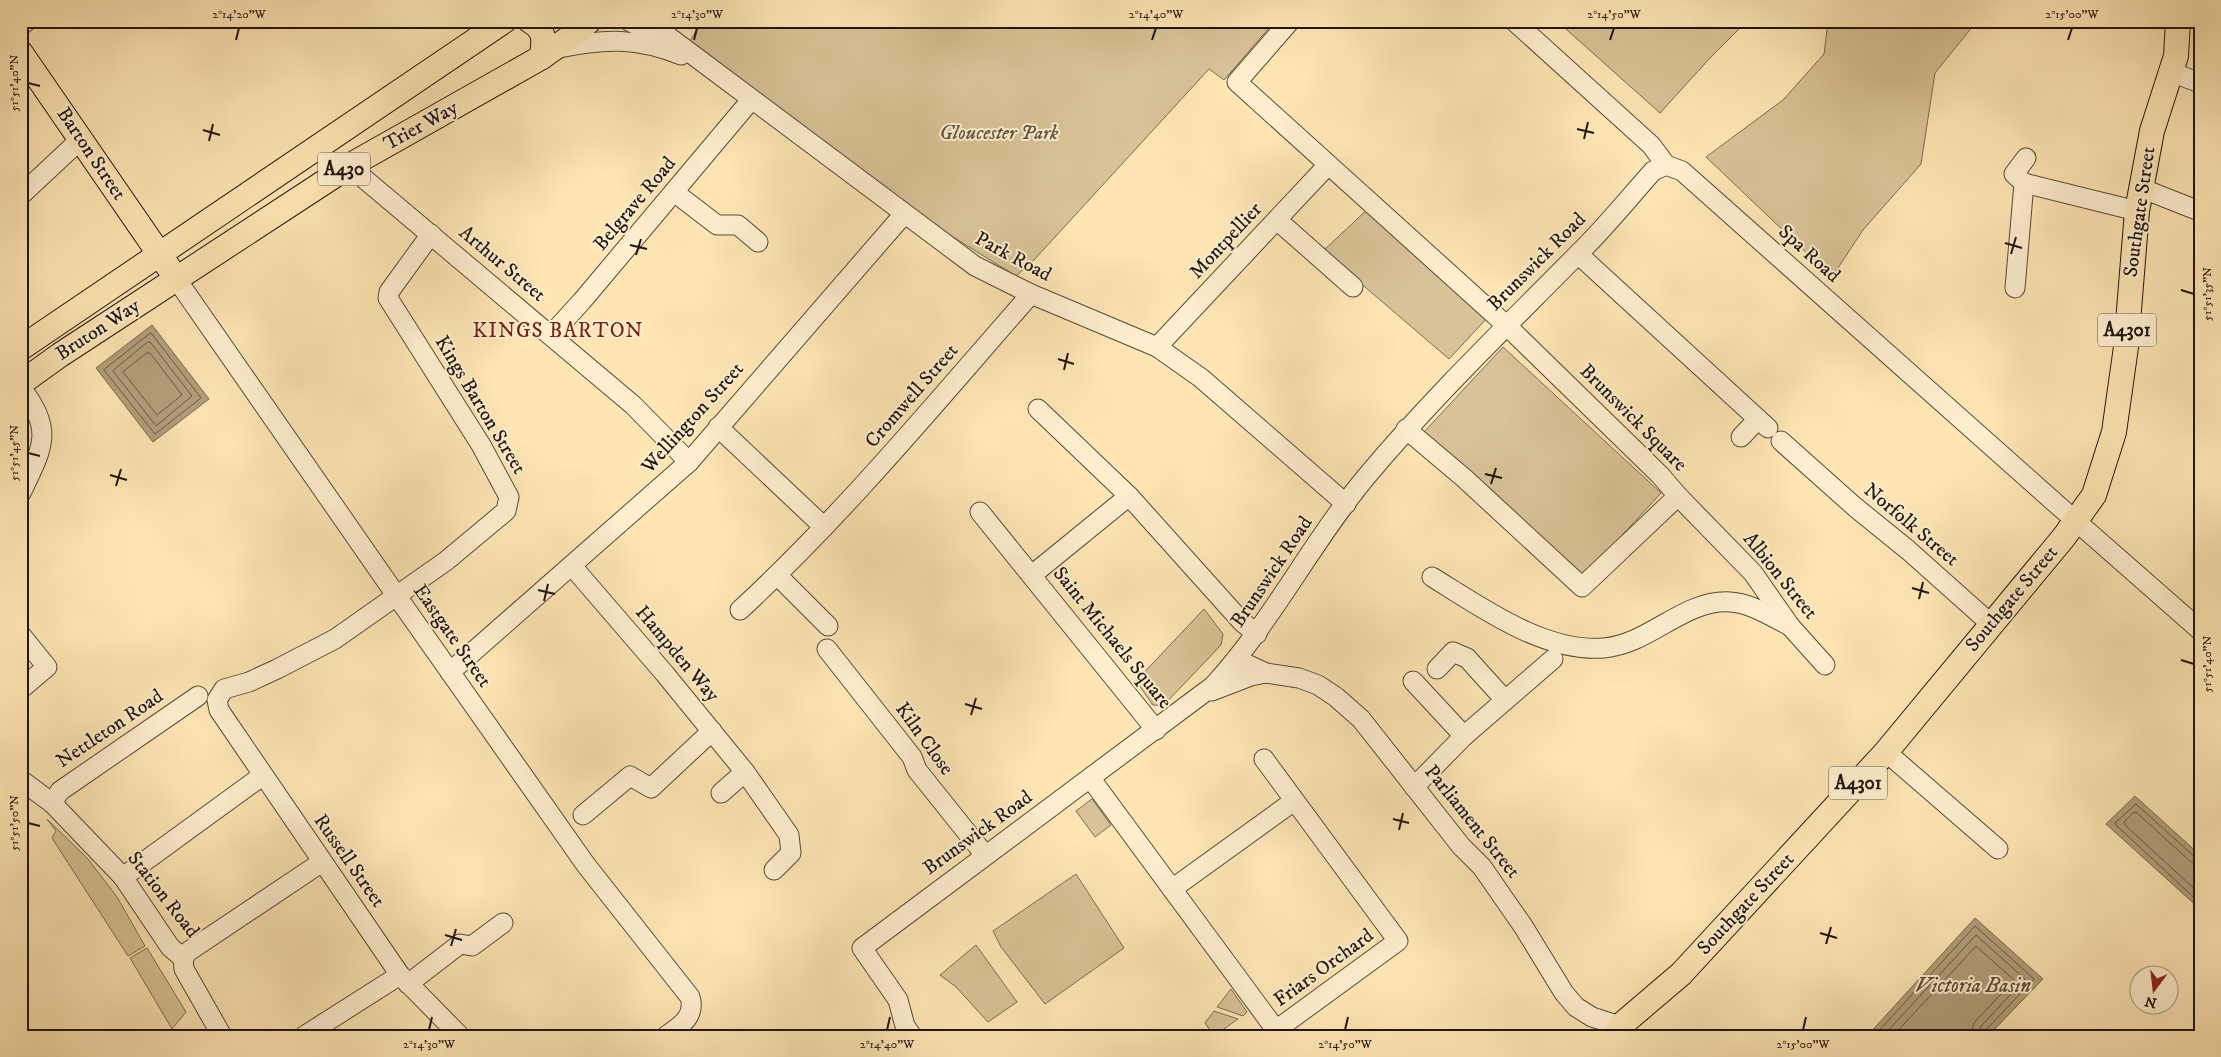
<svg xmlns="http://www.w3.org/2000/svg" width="2221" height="1057" font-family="'IM FELL DW Pica',serif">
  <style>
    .green { fill: #d8c297; stroke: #7c6c53 }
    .water { fill: #b29f7b; stroke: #776850 }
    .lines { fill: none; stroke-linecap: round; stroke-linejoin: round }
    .shore { stroke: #685a45; stroke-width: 1 }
    .minor-casing { stroke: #574a38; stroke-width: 21 }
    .major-casing { stroke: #1f160f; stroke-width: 26 }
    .minor { stroke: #feeece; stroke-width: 19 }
    .major { stroke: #fee5b3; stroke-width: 24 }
    .ticks { fill: none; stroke: #1f160f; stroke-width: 2 }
    .labels { text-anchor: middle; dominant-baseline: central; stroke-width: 4; stroke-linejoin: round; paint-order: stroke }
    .shield { fill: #feeece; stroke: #625748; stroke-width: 1 }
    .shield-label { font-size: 19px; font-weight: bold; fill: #1f160f }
    .street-label { font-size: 20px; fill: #1f160f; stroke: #feeece }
    .park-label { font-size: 20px; font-style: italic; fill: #60523f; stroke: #feeece }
    .neighbourhood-label { font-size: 21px; letter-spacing: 1px; fill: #7a1f14; stroke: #feeece }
    .water-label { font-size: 21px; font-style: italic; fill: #5a4d3a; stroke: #feeece }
    .neatline { fill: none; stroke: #1f160f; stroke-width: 2 }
    .ticks-label { font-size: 12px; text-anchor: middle; fill: #1f160f }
  </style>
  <rect width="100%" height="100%" fill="#fee5b3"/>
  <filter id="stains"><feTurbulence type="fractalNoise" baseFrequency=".004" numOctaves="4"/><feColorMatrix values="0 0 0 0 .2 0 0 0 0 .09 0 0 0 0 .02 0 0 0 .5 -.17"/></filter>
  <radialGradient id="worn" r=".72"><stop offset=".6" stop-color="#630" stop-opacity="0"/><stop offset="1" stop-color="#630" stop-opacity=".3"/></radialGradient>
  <!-- green -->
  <g class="green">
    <polygon points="702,21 1275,21 1224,80 1209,69 1034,260 1016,276 940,229 690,41"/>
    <polygon points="1557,21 1747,21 1711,57 1660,113"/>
    <polygon points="1828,21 1977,21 1935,73 1921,164 1863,230 1832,277 1706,157 1783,100 1824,54"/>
    <polygon points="1370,207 1489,316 1449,359 1323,251"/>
    <polygon points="1503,347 1661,493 1583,578 1424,432"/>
    <polygon points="1204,609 1223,634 1221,645 1163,706 1153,705 1136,681"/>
    <polygon points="1092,799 1111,825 1095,837 1076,811"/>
    <polygon points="47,819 88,859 117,897 145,946 128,956 52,838 56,831"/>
    <polygon points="1076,874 1124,948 1045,1004 1001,947 993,931"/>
    <polygon points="976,945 1017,1002 988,1022 956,987 940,975"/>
    <polygon points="147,948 186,1012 172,1029 130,958"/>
    <polygon points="1231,989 1247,1012 1243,1016 1217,1007"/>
    <polygon points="1214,1011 1238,1019 1214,1036 1205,1023"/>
  </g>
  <!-- water -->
  <g class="water">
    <polygon points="152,325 209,399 153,442 96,368"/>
    <polygon points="2135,796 2200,855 2200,909 2106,824"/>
    <polygon points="1975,918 2043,979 1988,1036 1867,1036"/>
  </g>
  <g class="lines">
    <!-- shore -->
    <g class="shore">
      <polygon points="151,333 201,398 155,434 104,370"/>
      <polygon points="148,342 151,343 192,396 156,426 113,371"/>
      <polygon points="147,353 150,353 182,395 157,415 123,372"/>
      <polyline points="2200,858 2195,857 2136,804 2115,823 2116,825 2200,903"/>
      <polyline points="2200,864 2191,862 2136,812 2133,813 2124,822 2125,825 2200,894"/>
      <polyline points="1874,1036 1975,926 2034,979 1986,1030 1984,1036"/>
      <polyline points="1883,1036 1976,935 2025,979 1981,1026 1978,1036"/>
      <polyline points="1893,1036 1976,946 2014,980 1974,1023 1970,1036"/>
    </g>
    <defs>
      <g id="minor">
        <polyline points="629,21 643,28 665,34"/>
        <polyline points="657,21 665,34 975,266 1031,294 1157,347 1201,378 1346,504"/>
        <polyline points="1290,21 1237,82 1506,325 1660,475 1678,496 1582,587 1464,478 1406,429"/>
        <polyline points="1514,21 1651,145 1666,165 1682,171 2061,508 2200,630"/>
        <polyline points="21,26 27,21"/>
        <path d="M559,48C605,38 638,38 681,55"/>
        <polyline points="2171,72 2200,83"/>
        <polyline points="349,166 633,405 689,462"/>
        <polyline points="2024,183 2137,211"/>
        <polyline points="2141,188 2199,211"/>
        <polyline points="674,192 717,225 738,225 758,242"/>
        <polyline points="21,195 81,139"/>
        <polyline points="1277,220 1353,287"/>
        <polyline points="431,234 389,292 388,298 481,445 509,497 506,511 446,561 335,639 277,669 249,682 224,689 217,700 219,710 400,975 460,1036"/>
        <polyline points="1578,254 1758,419"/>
        <path d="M177,280L396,595L586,865L690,997C696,1017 680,1026 666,1036"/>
        <polyline points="2015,288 2024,183 2014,174 2026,158"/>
        <polyline points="551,335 582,301 751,100"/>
        <polyline points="1157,347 1328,165"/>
        <path d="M21,388C55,430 42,449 21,493"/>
        <polyline points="718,427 824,527"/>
        <polyline points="1741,437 1758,419 1768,428"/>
        <polyline points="1781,441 1855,507 1908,550 1991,624"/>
        <polyline points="1129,496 1242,622 1257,634"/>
        <polyline points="1678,496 1753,573 1790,626 1825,665"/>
        <polyline points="980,512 1156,730"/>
        <polyline points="572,566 665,674 745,772 721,793"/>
        <polyline points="777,575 828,626"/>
        <polyline points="1032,575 1129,496 1038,409"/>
        <path d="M1432,577C1481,607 1544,653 1604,648C1650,644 1684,599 1730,602C1751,603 1772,617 1790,626"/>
        <path d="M740,610C845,513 937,401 1031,294"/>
        <polyline points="21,635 47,667 21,689"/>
        <polyline points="827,649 912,757 917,770 985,855"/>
        <polyline points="1238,660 1266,673 1299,678 1318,685 1336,697 1361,719 1461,846 1482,867 1523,926 1564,993 1576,1007 1592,1017 1620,1026"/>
        <polyline points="1437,669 1453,652 1467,658 1505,700"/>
        <polyline points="450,672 689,462 904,214"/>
        <polyline points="1413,681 1464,736"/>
        <polyline points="1212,691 1251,676 1266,673"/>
        <polyline points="1886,752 1998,849"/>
        <polyline points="745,772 789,835 791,853 774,870"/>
        <polyline points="1091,779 1276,1030 1398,941 1264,759"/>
        <polyline points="21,780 52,803 123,877 170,947 183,958 184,969 222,1036"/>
        <polyline points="1414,787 1464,736 1553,659"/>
        <polyline points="52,803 60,791 198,696"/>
        <polyline points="583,815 630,776 651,788 712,731"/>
        <polyline points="123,877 262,776"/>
        <polyline points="1172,889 1294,801"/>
        <polyline points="183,958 189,951 322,862"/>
        <polyline points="408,984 460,944 472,946 503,923"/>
        <polyline points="304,1036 400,975"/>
        <path d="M912,1036L905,1026L898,1000L862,948L1213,686C1272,622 1311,543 1366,477C1432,398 1505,328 1577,255C1604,229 1628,199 1653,171L1666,165"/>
      </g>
      <g id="major">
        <path d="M530,21C546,30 544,41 542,57"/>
        <polyline points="21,53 169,268"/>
        <polyline points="21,348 504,21"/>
        <polyline points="21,383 60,355 349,166 542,57 576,33 589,21"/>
        <polyline points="1616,1036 1620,1026 1681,974 1886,752 2064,537 2094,495 2114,432 2126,347 2137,211 2152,131 2176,56 2178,21"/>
      </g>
    </defs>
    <!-- minor casing -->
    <use href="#minor" class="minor-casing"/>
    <!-- major casing -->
    <use href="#major" class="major-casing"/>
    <!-- minor -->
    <use href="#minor" class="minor"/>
    <!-- major -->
    <use href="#major" class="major"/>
  </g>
  <!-- ticks -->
  <path class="ticks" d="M236,40L239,28M694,40L697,28M1152,40L1156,28M1610,40L1614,28M2068,40L2072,28M28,83L40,86M1577,129L1594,133M203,130L220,135M1584,139L1588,122M209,141L213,124M2005,243L2022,248M630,245L647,249M2011,254L2016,237M636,255L641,239M2181,290L2194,294M1058,359L1074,364M1064,370L1068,353M28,453L40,456M1485,474L1502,478M110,475L127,480M1491,484L1496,468M116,486L121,469M1912,588L1929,593M538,590L555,594M1919,599L1923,582M544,601L548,584M2181,660L2194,664M965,704L982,709M971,715L976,698M1393,819L1409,823M28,823L40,826M1399,830L1403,813M1820,933L1837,938M445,935L462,940M1826,944L1831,927M451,946L456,929M429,1030L432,1017M887,1030L890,1017M1345,1030L1348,1017M1803,1030L1806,1017"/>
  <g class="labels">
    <!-- shield labels -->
    <g class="shield">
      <rect x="318" y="152.5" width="52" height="33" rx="4"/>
      <rect x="2098" y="313.5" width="58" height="33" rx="4"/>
      <rect x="1829" y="766.5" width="58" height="33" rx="4"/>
    </g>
    <g class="shield-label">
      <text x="344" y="169">A430</text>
      <text x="2127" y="330">A4301</text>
      <text x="1858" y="783">A4301</text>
    </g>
    <!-- street labels -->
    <g class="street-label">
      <text transform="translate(421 126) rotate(-29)">Trier Way</text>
      <text transform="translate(91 154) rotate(56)">Barton Street</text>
      <text transform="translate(635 204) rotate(-50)">Belgrave Road</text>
      <text transform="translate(2140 212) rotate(-82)">Southgate Street</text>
      <text transform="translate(1226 241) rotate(-47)">Montpellier</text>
      <text transform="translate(1809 254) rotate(42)">Spa Road</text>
      <text transform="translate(1013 257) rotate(28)">Park Road</text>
      <text transform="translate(1537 262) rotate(-45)">Brunswick Road</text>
      <text transform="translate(502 264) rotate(40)">Arthur Street</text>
      <text transform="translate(98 330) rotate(-33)">Bruton Way</text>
      <text transform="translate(912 396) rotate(-49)">Cromwell Street</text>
      <text transform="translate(480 405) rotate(59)">Kings Barton Street</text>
      <text transform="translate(693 418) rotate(-48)">Wellington Street</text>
      <text transform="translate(1633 418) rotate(45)">Brunswick Square</text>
      <text transform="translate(1911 525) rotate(40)">Norfolk Street</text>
      <text transform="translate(1272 572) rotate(-56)">Brunswick Road</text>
      <text transform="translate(1780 576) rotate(51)">Albion Street</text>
      <text transform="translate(2012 599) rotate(-50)">Southgate Street</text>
      <text transform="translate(452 636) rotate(55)">Eastgate Street</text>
      <text transform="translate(1112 638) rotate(51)">Saint Michaels Square</text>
      <text transform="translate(677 654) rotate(50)">Hampden Way</text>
      <text transform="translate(110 729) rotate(-34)">Nettleton Road</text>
      <text transform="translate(924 739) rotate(54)">Kiln Close</text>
      <text transform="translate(1472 822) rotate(51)">Parliament Street</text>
      <text transform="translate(978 833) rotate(-36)">Brunswick Road</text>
      <text transform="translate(349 861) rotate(55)">Russell Street</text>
      <text transform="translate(163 895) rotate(52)">Station Road</text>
      <text transform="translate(1746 904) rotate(-47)">Southgate Street</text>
      <text transform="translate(1324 968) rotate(-36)">Friars Orchard</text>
    </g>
    <!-- park labels -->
    <g class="park-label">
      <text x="999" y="133">Gloucester Park</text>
    </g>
    <!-- neighbourhood labels -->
    <g class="neighbourhood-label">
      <text x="558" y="331">KINGS BARTON</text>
    </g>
    <!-- water labels -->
    <g class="water-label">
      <text x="1973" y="986">Victoria Basin</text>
    </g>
  </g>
  <!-- margin -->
  <rect width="2221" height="1057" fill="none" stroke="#fee5b3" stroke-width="55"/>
  <!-- north arrow -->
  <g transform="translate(2154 990) rotate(195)"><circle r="24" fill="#feeece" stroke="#a59882"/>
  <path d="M0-4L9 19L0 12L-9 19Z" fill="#8f2418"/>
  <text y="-8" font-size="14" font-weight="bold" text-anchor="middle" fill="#1f160f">N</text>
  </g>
  <rect x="28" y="28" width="2166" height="1002" class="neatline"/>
  <g class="ticks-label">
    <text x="239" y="18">2°14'20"W</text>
    <text x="697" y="18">2°14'30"W</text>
    <text x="1156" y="18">2°14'40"W</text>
    <text x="1614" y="18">2°14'50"W</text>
    <text x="2072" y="18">2°15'00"W</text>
    <text transform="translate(14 83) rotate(-90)" y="4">51°51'40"N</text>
    <text transform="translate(2207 294) rotate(-90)" y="4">51°51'35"N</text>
    <text transform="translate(14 453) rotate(-90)" y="4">51°51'45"N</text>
    <text transform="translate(2207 664) rotate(-90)" y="4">51°51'40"N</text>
    <text transform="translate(14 823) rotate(-90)" y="4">51°51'50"N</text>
    <text x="429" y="1048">2°14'30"W</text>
    <text x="887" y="1048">2°14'40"W</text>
    <text x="1345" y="1048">2°14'50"W</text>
    <text x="1803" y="1048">2°15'00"W</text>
  </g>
  <rect width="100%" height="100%" filter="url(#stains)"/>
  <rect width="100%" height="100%" fill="url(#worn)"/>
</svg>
